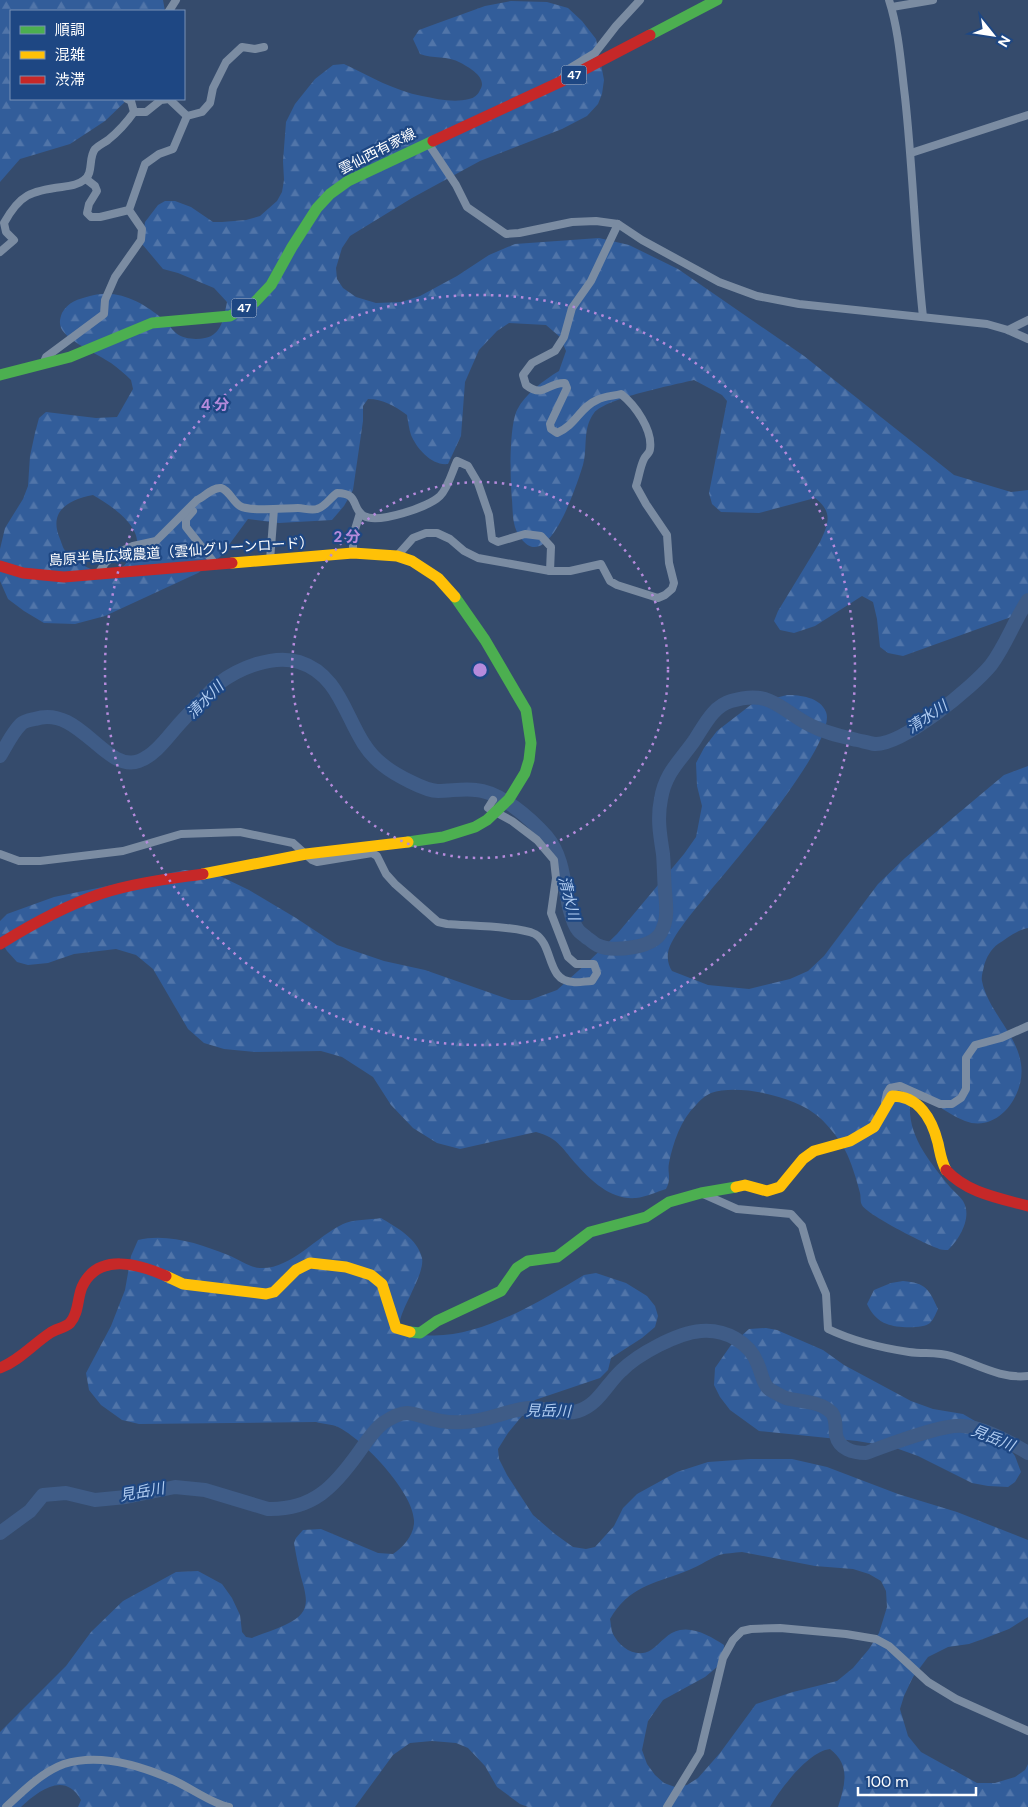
<svg xmlns="http://www.w3.org/2000/svg" width="1028" height="1807" font-family="'DM Sans','Noto Sans JP',sans-serif">
  <style>
    .forest { fill: url(#forest-firs); fill-rule: evenodd }
    .lines { fill: none; stroke-linecap: round; stroke-linejoin: round }
    .river { stroke: #3f5c87; stroke-width: 14 }
    .street { stroke: #7b8ca2; stroke-width: 8 }
    .fast { stroke: #4caf50; stroke-width: 11 }
    .slow { stroke: #ffc107; stroke-width: 11 }
    .jam { stroke: #c62828; stroke-width: 11 }
    .ring { fill: none; stroke: #b68bdc; stroke-width: 2.5; stroke-dasharray: 2.5 5 }
    .labels { text-anchor: middle; dominant-baseline: central; stroke-width: 4.5; stroke-linejoin: round; paint-order: stroke }
    .shield { fill: #1e4783; stroke: #bcc8da; stroke-width: 1 }
    .shield-label { font-size: 12px; font-weight: bold; fill: #fff }
    .street-label { font-size: 14px; fill: #fff; stroke: #1e4783 }
    .water-label { font-size: 15px; font-style: italic; fill: #b0ccf1; stroke: #1e4783 }
    .centre { fill: #b68bdc; stroke: #1e4783; stroke-width: 2.5 }
    .ring-label { font-size: 15px; text-anchor: middle; font-weight: bold; fill: #b68bdc; stroke: #1e4783; stroke-width: 4.5; stroke-linejoin: round; paint-order: stroke }
  </style>
  <defs>
    <pattern id="forest-firs" width="22" height="20" patternUnits="userSpaceOnUse" patternTransform="scale(1.25)"><rect width="22" height="20" fill="#325d9a"/><path d="M5 1l3.5 6h-7zM16 11l3.5 6h-7z" fill="#5175a9"/></pattern>
  </defs>
  <rect width="100%" height="100%" fill="#354b6c"/>
  <!-- forest -->
  <g class="forest">
    <polygon points="0,0 163,0 165,11 11,11 11,99 128,99 105,121 70,144 20,159 0,182"/>
    <path d="M511,1L547,2L568,8L582,21L596,39L601,64L604,80L602,94L598,104L587,116L562,129L480,161L412,198L350,236L342,248L336,268L337,279L343,288L356,297L376,303L401,302L420,296L457,276L489,255L515,244L599,238L629,245L678,269L804,356L954,475L1011,492L1028,490V611L903,656L888,653L880,647L877,619L873,602L862,596L815,626L794,633L780,630L774,621L778,611L820,542C829,523 833,512 815,498L759,513L721,512L712,504L709,493L727,401L722,395L694,380C674,385 606,398 594,413C582,429 588,448 583,465C578,481 548,578 520,537C512,526 513,513 512,500C510,480 509,427 517,410C525,394 544,380 559,371L566,351L560,337L546,325L509,323L497,331L479,350L465,382L461,436L448,464C432,466 417,449 411,435C409,429 408,421 407,415C395,406 383,399 368,399L363,406V421L353,490L344,506L332,520L279,523L248,519L220,557L198,573L105,616L75,624L44,623L24,611L8,599L0,581V549L5,528L23,499L28,486L30,456L35,433L39,418L46,412L96,418L117,417L133,389L131,380C125,374 118,368 111,363C99,355 66,340 61,328C59,323 60,318 62,313C68,302 78,299 90,296C118,288 142,302 163,319C168,323 171,329 176,333C183,339 196,340 205,338C222,335 224,316 227,302L214,288L178,273L163,269L142,244L145,222L158,205L165,201H175L191,207L213,222H222L246,220L260,216L277,201L282,192L284,180L283,161L286,122L295,104L315,79L333,65L344,64C369,76 395,91 422,96C437,99 454,103 469,99C474,98 478,95 480,90C488,78 470,68 461,63C447,55 433,59 420,54L413,39L419,30L438,23L485,6ZM93,495C112,506 154,533 130,559C128,561 125,565 122,567C117,571 110,572 104,575C90,569 78,564 67,553C63,549 62,544 60,539C48,511 68,500 93,495Z"/>
    <path d="M787,695C800,695 820,697 826,712C838,741 732,865 710,891C699,905 670,937 668,953C667,960 669,966 672,971L708,985L749,989L790,979L808,971L824,956L878,884L905,858L1004,775L1028,766V928C1017,930 1007,938 998,944C991,949 986,958 984,966C983,971 981,977 982,981C988,1011 1017,1034 1021,1064C1026,1094 998,1134 965,1121C950,1115 936,1104 922,1096L910,1105C908,1137 931,1163 950,1187C954,1192 960,1196 963,1201C973,1217 959,1240 948,1250C945,1250 940,1250 937,1248C925,1244 866,1214 862,1205C860,1202 861,1197 860,1193C857,1181 851,1161 845,1150C839,1139 829,1126 819,1117C797,1097 739,1083 711,1093C706,1095 699,1101 696,1105C681,1119 673,1143 669,1163C667,1173 672,1178 666,1189C656,1192 646,1197 636,1198C612,1200 592,1182 577,1165C563,1150 559,1138 536,1132L460,1149L437,1143L413,1128L391,1105L373,1077L342,1057L321,1051L255,1052L224,1049L204,1043L188,1029L153,969L136,955L116,949L74,954L48,963L28,965L17,962L7,951L0,940V921L7,914L54,897L185,870L202,873L220,876L249,890L296,918L337,945L384,961L425,970L511,1000H530L557,990L588,962L617,934L684,854L696,837L702,806L697,786L696,763L704,748L717,731L752,704Z"/>
    <path d="M381,1218C396,1227 418,1239 422,1258C424,1268 415,1285 411,1294C406,1305 400,1315 399,1327C405,1329 411,1333 417,1334C472,1344 539,1302 584,1275L596,1273L626,1283L647,1296L655,1306L658,1316L655,1327L642,1338L611,1358L608,1370L600,1378L535,1400L508,1433L498,1449L499,1459L507,1475L533,1515L555,1534L573,1547L586,1549L595,1547L614,1526L623,1508L637,1494L677,1472L708,1462L750,1459H792L827,1467L898,1494L957,1512L1028,1540V1617L1009,1629L983,1639L969,1644L948,1647L928,1657L913,1677L904,1696L900,1709L908,1736L921,1752L977,1783H995L1015,1777L1025,1770L1028,1764V1807H838C845,1785 851,1765 830,1749C809,1751 780,1789 770,1807H528L520,1804L497,1787L485,1766L468,1748L456,1743L432,1741L410,1743L393,1755L355,1807H78L81,1800C65,1771 39,1790 21,1807H0V1732L66,1666L91,1632L123,1601L176,1572L198,1571L222,1584L232,1598L240,1615L242,1632L246,1637L252,1638C263,1633 275,1630 285,1625C311,1613 308,1601 301,1577C298,1566 296,1554 294,1543L296,1538L303,1530L321,1529L378,1553L393,1554C403,1547 415,1535 414,1520C413,1492 363,1439 338,1427C332,1424 323,1424 316,1422L139,1424L122,1420L101,1405L89,1390L86,1373L111,1326L125,1290L131,1256L138,1240C168,1233 200,1244 228,1255C239,1259 248,1267 260,1268C290,1270 317,1236 343,1224C353,1219 370,1220 381,1218ZM742,1552L815,1566L853,1569L869,1574L881,1581L886,1591L887,1607L879,1633L869,1649L853,1668L837,1681L793,1692L756,1704L720,1753L698,1778L687,1785L675,1787L664,1783L655,1775L647,1764L642,1750L648,1721L663,1700L705,1677L723,1662L724,1645C712,1637 695,1627 680,1630C668,1632 661,1643 651,1650C637,1659 620,1648 613,1634C611,1630 611,1623 610,1619C629,1587 652,1584 684,1572C696,1568 707,1560 719,1555C726,1553 734,1553 742,1552Z"/>
    <path d="M903,1281C926,1283 929,1289 938,1309C936,1313 934,1319 930,1323C923,1329 896,1328 887,1324C878,1321 871,1313 867,1304L874,1290L891,1283Z"/>
    <polygon points="766,1328 777,1330 823,1350 844,1365 911,1401 933,1409 963,1414 999,1435 1015,1456 1021,1472 1015,1482 1008,1487 988,1486 972,1483 918,1456 893,1447 857,1441 759,1431 730,1410 720,1397 714,1385 715,1368 731,1345 749,1329"/>
  </g>
  <g class="lines">
    <!-- river -->
    <g class="river">
      <path d="M0,756C6,746 12,733 21,724C24,721 30,720 35,719C79,704 106,774 139,761C156,755 169,735 181,722C193,709 206,696 218,684C239,668 273,654 299,662C348,677 346,738 383,765C394,774 425,791 438,791C451,791 464,788 476,790C501,792 531,819 547,837C563,856 564,884 569,907C571,914 573,924 578,930C580,933 584,935 587,938C588,938 596,945 597,945C607,950 623,949 634,947C646,945 659,941 663,928C668,917 666,903 665,891C664,879 664,866 663,854C660,835 657,818 661,799C665,773 680,761 694,741C704,726 713,706 731,701C771,689 779,709 810,725C825,733 840,736 857,740C862,741 869,743 875,744C903,745 973,687 991,665C1006,645 1014,621 1028,600"/>
      <path d="M0,1533L30,1511L43,1495L66,1493L95,1500L126,1497L175,1487L205,1490L268,1509C313,1510 334,1487 359,1452C366,1442 373,1431 383,1423C389,1419 399,1413 407,1413C413,1413 420,1416 425,1417C437,1421 451,1423 463,1422C486,1422 507,1410 529,1408C546,1407 562,1416 578,1411C598,1405 606,1385 621,1371C638,1354 677,1333 701,1331C725,1329 750,1342 758,1365C762,1373 762,1383 769,1389C774,1392 781,1396 786,1398C801,1402 821,1401 832,1413C837,1420 835,1428 836,1435C839,1449 853,1453 866,1453C888,1445 942,1424 963,1426C984,1428 1010,1442 1028,1453"/>
    </g>
    <!-- street -->
    <g class="street">
      <path d="M889,0C899,31 901,65 905,97C913,170 915,244 923,317"/>
      <polyline points="892,7 933,0"/>
      <polyline points="169,11 176,0"/>
      <polyline points="562,79 567,70 595,53 616,26 640,0"/>
      <polyline points="134,112 146,112 161,100 169,99 187,116"/>
      <polyline points="428,143 456,185 467,207 506,234 519,233 572,222 596,221 618,224 642,240 719,282 757,296 799,304 987,324 1008,330 1028,339"/>
      <polyline points="911,153 1028,115"/>
      <polyline points="86,179 95,186 97,191 89,204 87,213 91,217 100,217 129,210"/>
      <path d="M0,252L14,240L6,232L4,223C20,194 31,191 62,187C70,186 78,185 84,180C94,173 88,158 95,149C99,145 104,143 108,140C118,132 127,122 134,112L131,101L127,99"/>
      <polyline points="1008,330 1028,320"/>
      <polyline points="43,364 46,357 104,314 105,300 115,277 141,240 142,229 129,210 145,164 159,154 173,149 187,116 202,112 210,103 213,88 226,62 242,47 255,49 264,47"/>
      <polyline points="193,511 186,519 186,527 216,565"/>
      <polyline points="353,553 353,536 360,513"/>
      <path d="M397,556L413,538L426,533H437L450,539L464,551L478,558L550,571H570L601,564L610,581L617,585L658,598L665,595L672,589L674,583L669,563L667,535L646,504L636,486C639,477 640,467 644,459C646,455 650,453 650,449C653,430 635,405 621,394C614,396 604,396 597,400C580,407 576,425 557,433L551,429L550,424L567,388L565,383C547,382 544,399 526,385L523,375L532,363L555,351L564,337L572,308L591,281L618,224"/>
      <polyline points="270,560 274,509"/>
      <path d="M98,574L105,563L117,553L133,546L156,541L197,500C204,497 213,487 221,488C229,490 233,502 240,506C250,512 285,508 298,508C304,508 311,511 317,509C325,507 330,498 337,493C360,493 351,509 364,516C378,524 429,507 440,496C448,488 452,472 457,461L468,466L478,483L489,515L492,539L498,542L525,534L541,536L551,547L550,571"/>
      <path d="M0,854L19,861H40L123,851L181,834L240,832L293,843L312,860L317,862L372,853L377,856L386,874L395,884L438,922L447,924C468,926 518,926 535,934C554,945 546,981 573,982C579,983 586,981 592,981L597,973L594,964H576L568,957L551,913L556,878L554,860L537,840L512,821L488,808L493,800"/>
      <polyline points="885,1102 887,1093 890,1088 900,1086 940,1104 952,1104 961,1098 966,1089 966,1058 975,1045 1001,1038 1028,1026"/>
      <path d="M701,1193L737,1209L791,1214L802,1226L812,1261L826,1294L828,1329C853,1341 882,1348 909,1352C923,1354 938,1352 951,1356C977,1364 1000,1379 1028,1376"/>
      <path d="M6,1807C23,1791 42,1772 64,1764C98,1753 139,1765 171,1779C188,1786 212,1804 229,1807"/>
      <polyline points="667,1807 700,1753 723,1658 733,1640 742,1631 751,1629 780,1628 846,1634 876,1639 889,1646 928,1682 956,1699 1028,1731"/>
    </g>
    <!-- fast -->
    <g class="fast">
      <polyline points="650,35 717,0"/>
      <polyline points="0,375 70,357 152,323 230,316 255,302 271,285 292,247 317,208 330,194 348,181 433,141"/>
      <polyline points="408,842 443,837 475,827 487,820 509,799 525,773 529,760 531,743 526,710 485,640 455,597"/>
      <polyline points="410,1332 420,1333 437,1321 501,1291 517,1268 528,1261 557,1257 590,1232 646,1217 669,1202 701,1193 736,1187"/>
    </g>
    <!-- slow -->
    <g class="slow">
      <polyline points="232,563 353,553 397,556 412,561 438,578 455,597"/>
      <polyline points="203,874 306,854 408,842"/>
      <path d="M736,1187L745,1185L767,1191L780,1187L803,1159L814,1151L850,1141L874,1127L892,1096C919,1096 932,1119 938,1143C940,1152 941,1161 946,1170"/>
      <polyline points="166,1276 183,1284 266,1294 274,1292 296,1270 310,1263 346,1267 371,1275 382,1284 396,1328 410,1332"/>
    </g>
    <!-- jam -->
    <g class="jam">
      <polyline points="433,141 560,82 650,35"/>
      <polyline points="0,566 23,573 64,577 232,563"/>
      <path d="M0,944C32,924 65,906 100,894C133,883 169,879 203,874"/>
      <path d="M946,1170C967,1193 999,1198 1028,1206"/>
      <path d="M0,1368C20,1360 32,1345 50,1333C55,1329 65,1328 70,1323C79,1313 77,1299 82,1287C98,1252 139,1264 166,1276"/>
    </g>
  </g>
  <!-- distance rings -->
  <g class="ring">
    <circle cx="480" cy="670" r="188"/>
    <circle cx="480" cy="670" r="375"/>
  </g>
  <g class="labels">
    <!-- shield labels -->
    <g class="shield">
      <rect x="561.5" y="65.5" width="25" height="19" rx="4"/>
      <rect x="231.5" y="298.5" width="25" height="19" rx="4"/>
    </g>
    <g class="shield-label">
      <text x="574" y="75">47</text>
      <text x="244" y="308">47</text>
    </g>
    <!-- street labels -->
    <g class="street-label">
      <text transform="translate(377 151) rotate(-27)">雲仙西有家線</text>
      <text transform="translate(181 551) rotate(-4)">島原半島広域農道（雲仙グリーンロード）</text>
    </g>
    <!-- water labels -->
    <g class="water-label">
      <text transform="translate(205 700) rotate(-45)">清水川</text>
      <text transform="translate(927 717) rotate(-34)">清水川</text>
      <text transform="translate(569 898) rotate(76)">清水川</text>
      <text transform="translate(548 1411) rotate(1)">見岳川</text>
      <text transform="translate(993 1438) rotate(22)">見岳川</text>
      <text transform="translate(142 1492) rotate(-10)">見岳川</text>
    </g>
  </g>
  <circle cx="480" cy="670" r="8" class="centre"/>
  <g class="ring-label">
    <text x="215" y="410">4 分</text>
    <text x="347" y="542">2 分</text>
  </g>
  <!-- legend -->
  <rect x="10" y="10" width="175" height="90" fill="#1e4783" stroke="#7891b5"/>
  <rect x="20" y="26" width="25" height="8" fill="#4caf50" stroke="#7891b5"/>
  <text x="55" y="35" font-size="15" fill="#ffffff">順調</text>
  <rect x="20" y="51" width="25" height="8" fill="#ffc107" stroke="#7891b5"/>
  <text x="55" y="60" font-size="15" fill="#ffffff">混雑</text>
  <rect x="20" y="76" width="25" height="8" fill="#c62828" stroke="#7891b5"/>
  <text x="55" y="85" font-size="15" fill="#ffffff">渋滞</text>
  <!-- north arrow -->
  <g transform="translate(993 35) rotate(120)" stroke="#1e4783" stroke-width="4" paint-order="stroke">
  <path d="M0-4L9 19L0 12L-9 19Z" fill="#ffffff"/>
  <text y="-8" font-size="14" font-weight="bold" text-anchor="middle" fill="#ffffff">N</text>
  </g>
  <!-- scale -->
  <path d="M858 1787v8h118v-8" fill="none" stroke="#ffffff" stroke-width="2.5"/>
  <text x="866" y="1787" font-size="15" fill="#ffffff" stroke="#1e4783" stroke-width="4" paint-order="stroke">100 m</text>
</svg>
